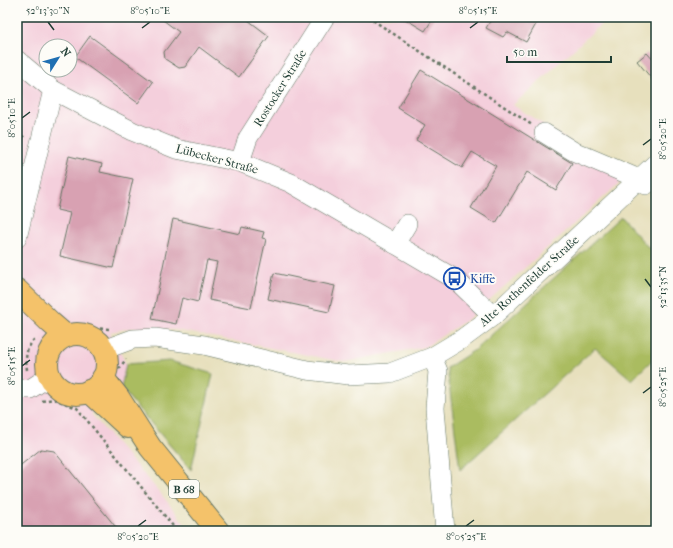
<svg xmlns="http://www.w3.org/2000/svg" width="673" height="548" font-family="'IM FELL French Canon',serif">
  <style>
    .built { fill: #f4cfdc; fill-rule: evenodd }
    .green { fill: #aabc60; stroke: #647c4a }
    .building { fill: #d8a1b2 }
    .lines { fill: none; stroke-linecap: round; stroke-linejoin: round }
    .minor-casing { stroke: #657664; stroke-width: 20 }
    .major-casing { stroke: #657664; stroke-width: 24 }
    .path { stroke: #657664; stroke-width: 2.5; stroke-dasharray: 3 3; stroke-linecap: butt }
    .minor { stroke: #fff; stroke-width: 19 }
    .major { stroke: #f4c26a; stroke-width: 22 }
    .ticks { fill: none; stroke: #1f3d34; stroke-width: 1.5 }
    .labels { text-anchor: middle; dominant-baseline: central; stroke-width: 3.5; stroke-linejoin: round; paint-order: stroke }
    .shield { fill: #fdfcf7; stroke: #62766e; stroke-width: 1 }
    .shield-label { font-size: 11px; font-weight: bold; fill: #1f3d34 }
    .street-label { font-size: 12px; fill: #1f3d34; stroke: #fdfcf7 }
    .transit-label { font-size: 12px; fill: #164399; stroke: #fdfcf7; text-anchor: start }
    .neatline { fill: none; stroke: #1f3d34; stroke-width: 1.5 }
    .ticks-label { font-size: 10px; text-anchor: middle; fill: #1f3d34 }
  </style>
  <rect width="100%" height="100%" fill="#fdfcf7"/>
  <filter id="ink" filterUnits="userSpaceOnUse"><feTurbulence type="fractalNoise" baseFrequency=".025" numOctaves="2"/><feDisplacementMap in="SourceGraphic" scale="8" xChannelSelector="R" yChannelSelector="G"/><feConvolveMatrix kernelMatrix="1 2 1 2 8 2 1 2 1" color-interpolation-filters="sRGB"/></filter>
  <filter id="wash" filterUnits="userSpaceOnUse"><feTurbulence type="fractalNoise" baseFrequency=".012" numOctaves="4" result="noise"/><feDisplacementMap in="SourceGraphic" scale="16" xChannelSelector="R" yChannelSelector="G"/><feGaussianBlur stdDeviation="0.9" result="paint"/><feColorMatrix in="noise" values="0 0 0 0 0 0 0 0 0 0 0 0 0 0 0 0 0 1.4 0 .05"/><feComposite in="paint" operator="in"/></filter>
  <g filter="url(#wash)">
    <rect width="100%" height="100%" fill="#e7e0bd"/>
    <!-- built -->
    <path class="built" d="M17,17H609L513,105L586,152L634,170L468,319L425,347L344,362L176,330L131,328L110,332L126,364L121,388L91,414L162,495L190,531H17ZM46,46H70V70H46Z"/>
    <!-- green -->
    <g class="green">
      <polygon points="621,217 656,256 656,356 632,380 595,348 460,470 447,368 476,349"/>
      <polygon points="170,361 213,374 191,470 121,388 126,364"/>
    </g>
    <g id="blocks">
      <!-- building -->
      <g class="building">
        <polygon points="159,17 244,17 269,36 239,77 199,47 185,67 179,68 165,59 164,52 179,32"/>
        <polygon points="402,17 434,17 425,31"/>
        <polygon points="493,17 540,17 526,42 507,32 503,37 486,28"/>
        <polygon points="90,36 153,82 138,103 75,57"/>
        <polygon points="647,53 655,62 656,61 656,84 637,61"/>
        <polygon points="421,70 572,163 556,190 527,172 496,223 471,208 496,166 472,152 462,168 416,140 425,125 398,108"/>
        <polygon points="69,156 102,164 100,172 133,179 113,268 60,256 70,213 57,210"/>
        <polygon points="173,219 240,234 242,227 264,232 262,238 266,239 251,308 209,300 217,262 207,260 198,302 182,298 176,324 152,319"/>
        <polygon points="656,226 656,234 652,230"/>
        <polygon points="274,273 335,286 329,312 268,299"/>
        <polygon points="41,449 54,451 119,531 17,531 17,468"/>
      </g>
    </g>
  </g>
  <g filter="url(#ink)">
    <use href="#blocks" fill-opacity="0" stroke="#657664" stroke-width="1"/>
    <g class="lines">
      <defs>
        <g id="minor">
          <polyline points="17,60 53,90 132,131 176,149 240,162 291,183 455,279 493,316"/>
          <polyline points="544,133 573,151 639,179 646,185"/>
          <polyline points="240,162 248,138 325,17"/>
          <polyline points="17,238 53,90"/>
          <polyline points="395,244 407,224"/>
          <polyline points="103,350 133,339 155,338 204,345 307,370 348,375 390,373 432,357 462,339 493,316 656,163"/>
          <polyline points="432,357 438,371 435,408 445,531"/>
          <polyline points="17,389 30,389 50,376"/>
        </g>
        <g id="major">
          <polyline points="17,290 51,323 66,336"/>
          <circle cx="77" cy="364" r="30"/>
          <polyline points="103,378 118,397 150,447 218,531"/>
          <polyline points="89,391 128,427"/>
        </g>
      </defs>
      <!-- minor casing -->
      <use href="#minor" class="minor-casing"/>
      <!-- major casing -->
      <use href="#major" class="major-casing"/>
      <!-- path -->
      <g class="path">
        <polyline points="368,17 532,125"/>
        <polyline points="17,149 25,133"/>
        <polyline points="82,328 111,329"/>
        <polyline points="119,369 126,359"/>
        <path d="M27,370C25,354 26,349 36,337"/>
        <polyline points="42,401 54,399 77,408 177,531"/>
      </g>
      <!-- minor -->
      <use href="#minor" class="minor"/>
      <!-- major -->
      <use href="#major" class="major"/>
    </g>
  </g>
  <!-- ticks -->
  <path class="ticks" d="M48,22L54,30M142,28L150,22M470,28L478,22M22,118L30,112M643,145L651,139M645,279L651,287M22,366L30,360M643,393L651,387M138,526L146,520M466,526L474,520"/>
  <!-- icons -->
  <defs>
    <symbol id="bus-ring" viewBox="-11 -11 22 22"><circle r="9.5" fill="#fdfcf7" stroke="#1a4fb4" stroke-width="1.5"/><path d="M-5-6H5V4H4V6H2V4H-2V6H-4V4H-5ZM-3.5-4V0h7V-4ZM-3.5 1.2v1.5H-2V1.2ZM2 1.2v1.5H3.5V1.2Z" fill="#1a4fb4"/></symbol>
  </defs>
  <g fill-rule="evenodd">
    <use href="#bus-ring" x="442" y="266" width="25" height="25"/>
  </g>
  <g class="labels">
    <!-- shield labels -->
    <rect class="shield" x="169" y="480" width="30" height="18" rx="3"/>
    <g class="shield-label">
      <text x="184" y="489">B 68</text>
    </g>
    <!-- street labels -->
    <g class="street-label">
      <text transform="translate(280 88) rotate(-58)">Rostocker Straße</text>
      <text transform="translate(217 159) rotate(15)">Lübecker Straße</text>
      <text transform="translate(529 281) rotate(-42)">Alte Rothenfelder Straße</text>
    </g>
    <!-- transit labels -->
    <g class="transit-label">
      <text x="470" y="279">Kiffe</text>
    </g>
  </g>
  <!-- margin -->
  <rect width="673" height="548" fill="none" stroke="#fdfcf7" stroke-width="44"/>
  <!-- north arrow -->
  <g transform="translate(58 58) rotate(53)"><circle r="19" fill="#fdfcf7" stroke="#a4b0a9"/>
  <path d="M0-3L7 15L0 10L-7 15Z" fill="#1f6fb2"/>
  <text y="-6" font-size="11" font-weight="bold" text-anchor="middle" fill="#1f3d34">N</text>
  </g>
  <!-- scale -->
  <path d="M507 56v6h104v-6" fill="none" stroke="#1f3d34" stroke-width="2"/>
  <text x="513" y="56" font-size="12" fill="#1f3d34" stroke="#fdfcf7" stroke-width="3" paint-order="stroke">50 m</text>
  <rect x="22" y="22" width="629" height="504" class="neatline"/>
  <g class="ticks-label">
    <text x="48" y="14">52°13'30"N</text>
    <text x="150" y="14">8°05'10"E</text>
    <text x="478" y="14">8°05'15"E</text>
    <text transform="translate(11 118) rotate(-90)" y="4">8°05'10"E</text>
    <text transform="translate(662 139) rotate(-90)" y="4">8°05'20"E</text>
    <text transform="translate(662 287) rotate(-90)" y="4">52°13'35"N</text>
    <text transform="translate(11 366) rotate(-90)" y="4">8°05'15"E</text>
    <text transform="translate(662 387) rotate(-90)" y="4">8°05'25"E</text>
    <text x="138" y="540">8°05'20"E</text>
    <text x="466" y="540">8°05'25"E</text>
  </g>
</svg>
